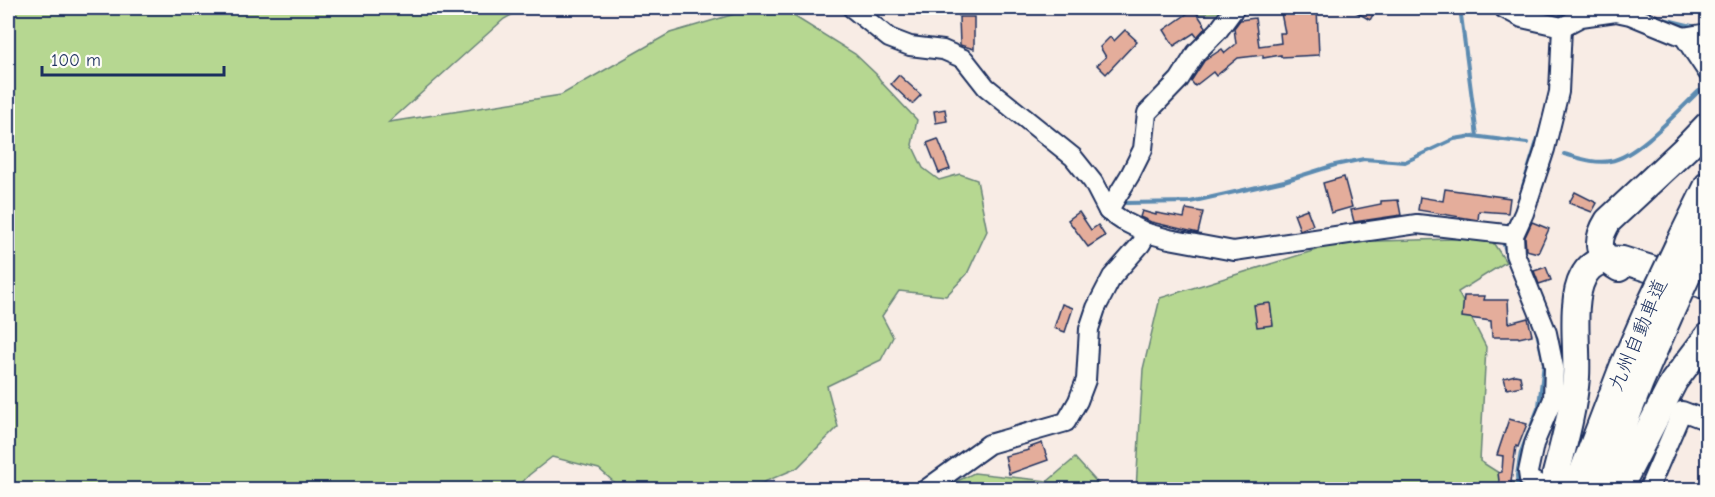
<svg xmlns="http://www.w3.org/2000/svg" width="1715" height="497" font-family="'Comic Neue','Klee One',sans-serif">
  <style>
    .green { fill: #b6d791; stroke: #688378; stroke-width: 1.5 }
    .lines { fill: none; stroke-linecap: round; stroke-linejoin: round }
    .stream { stroke: #5c8bb1; stroke-width: 4 }
    .building { fill: #e4ad9b; stroke: #1b2f5e; stroke-width: 1.5 }
    .minor-casing { stroke: #1b2f5e; stroke-width: 22 }
    .highway-casing { stroke: #1b2f5e; stroke-width: 30 }
    .minor { stroke: #fdfcf7; stroke-width: 18 }
    .highway { stroke: #fdfcf7; stroke-width: 26 }
    .highway-bridge-casing { stroke: #1b2f5e; stroke-width: 30; stroke-linecap: butt }
    .highway-bridge { stroke: #fdfcf7; stroke-width: 26 }
    .labels { text-anchor: middle; dominant-baseline: central; stroke-width: 6; stroke-linejoin: round; paint-order: stroke }
    .street-label { font-size: 20px; fill: #1b2f5e; stroke: #fdfcf7 }
  </style>
  <rect width="100%" height="100%" fill="#f8ece5"/>
  <filter id="ink" filterUnits="userSpaceOnUse"><feTurbulence type="fractalNoise" baseFrequency=".0167" numOctaves="2"/><feDisplacementMap in="SourceGraphic" scale="12" xChannelSelector="R" yChannelSelector="G"/><feConvolveMatrix kernelMatrix="1 2 1 2 8 2 1 2 1" color-interpolation-filters="sRGB"/></filter>
  <g filter="url(#ink)">
    <!-- green -->
    <g class="green">
      <polygon points="8,8 524,8 504,19 389,122 561,95 670,33 755,8 781,8 855,54 876,74 883,84 917,120 912,145 923,168 939,180 960,174 977,180 987,231 967,274 946,296 899,291 882,316 893,337 881,360 827,386 838,427 797,468 748,489 622,489 599,469 552,457 529,475 516,489 8,489"/>
      <polygon points="1075,8 1223,8 1218,13 1201,14 1086,10"/>
      <polygon points="1490,238 1506,262 1458,292 1486,347 1480,461 1524,489 1136,490 1143,369 1160,298 1342,242"/>
      <polygon points="1075,458 1103,489 939,490 974,473 1048,481"/>
    </g>
    <g class="lines">
      <!-- stream -->
      <g class="stream">
        <polyline points="1457,8 1461,15 1477,136"/>
        <polyline points="1663,19 1696,27"/>
        <polyline points="1559,20 1561,15 1577,8 1584,8"/>
        <path d="M1564,154C1579,158 1595,164 1610,161C1637,157 1679,110 1699,91L1708,93"/>
        <polyline points="1523,186 1542,125"/>
        <polyline points="1126,203 1190,202 1284,181 1335,165 1364,159 1405,162 1454,139 1473,136 1527,143"/>
        <polyline points="1507,228 1517,208"/>
        <polyline points="1504,238 1503,242 1507,254"/>
        <polyline points="1518,490 1517,475 1521,452 1539,406 1544,363 1536,328"/>
      </g>
    </g>
    <!-- building -->
    <g class="building">
      <polygon points="1280,8 1317,8 1319,55 1281,57 1281,55 1263,58 1263,55 1238,58 1216,76 1213,72 1195,86 1191,81 1204,61 1222,49 1225,53 1236,44 1234,28 1240,20 1255,18 1259,46 1281,43 1280,33 1285,33"/>
      <polygon points="1349,8 1370,8 1375,11 1370,20"/>
      <polygon points="1194,9 1206,27 1197,37 1194,33 1174,46 1164,30"/>
      <polygon points="959,17 974,17 974,49 960,45"/>
      <polygon points="1125,30 1137,41 1106,74 1097,65 1106,57 1100,47 1110,37 1114,41"/>
      <polygon points="899,75 921,95 912,104 891,84"/>
      <polygon points="945,109 947,121 936,123 934,111"/>
      <polygon points="938,139 950,169 939,173 927,143"/>
      <polygon points="1344,177 1352,207 1331,213 1323,183"/>
      <polygon points="1445,189 1510,198 1508,213 1479,211 1478,220 1418,210 1420,197 1443,201"/>
      <polygon points="1575,192 1597,203 1592,212 1569,203"/>
      <polygon points="1398,200 1401,215 1354,222 1351,210 1381,204 1381,201"/>
      <polygon points="1186,209 1203,212 1198,233 1151,222 1140,217 1142,211 1156,215 1156,213 1184,218"/>
      <polygon points="1307,209 1313,225 1300,230 1294,214"/>
      <polygon points="1079,212 1091,230 1098,225 1105,236 1088,247 1068,220"/>
      <polygon points="1532,222 1549,229 1538,253 1526,250 1525,237"/>
      <polygon points="1546,267 1551,280 1539,284 1534,271"/>
      <polygon points="1464,296 1485,296 1484,300 1508,300 1509,323 1528,318 1532,335 1519,338 1518,337 1492,337 1491,321 1462,317"/>
      <polygon points="1270,303 1273,325 1257,327 1254,305"/>
      <polygon points="1062,304 1073,308 1065,332 1054,328"/>
      <polygon points="1515,375 1520,376 1522,386 1507,389 1504,378"/>
      <polygon points="1509,419 1527,424 1518,447 1516,446 1510,489 1500,489 1498,473 1502,472 1503,456 1497,455"/>
      <polygon points="1042,443 1048,460 1009,474 1005,456 1029,450 1028,448"/>
    </g>
    <g class="lines">
      <defs>
        <g id="minor">
          <polyline points="852,8 889,38 910,46 943,50 964,59 986,87 1073,157 1093,182 1108,211 1123,221 1147,233 1169,239 1234,251 1417,224 1514,235"/>
          <polyline points="1503,8 1522,18 1562,27 1581,17 1616,12 1630,15 1684,37 1708,73"/>
          <polyline points="1684,37 1708,33"/>
          <polyline points="1108,211 1130,175 1143,149 1147,113 1179,80 1196,53 1218,31 1235,8"/>
          <polyline points="1542,486 1529,479 1528,472 1534,444 1553,399 1554,367 1547,333 1515,254 1514,235 1524,213 1545,149 1559,92 1562,27"/>
          <polyline points="925,490 989,444 1066,422 1078,401 1086,380 1089,329 1096,308 1112,277 1141,244 1147,233"/>
          <polyline points="1648,490 1682,411 1708,421"/>
        </g>
        <g id="highway">
          <polyline points="1678,246 1708,185"/>
          <polyline points="1697,254 1708,231"/>
          <path d="M1619,268C1597,256 1595,242 1608,221L1685,149L1708,125"/>
          <path d="M1552,490C1561,453 1573,414 1576,377C1578,349 1570,301 1583,277C1591,261 1606,258 1622,260L1708,287"/>
          <polyline points="1576,490 1623,367 1651,303"/>
          <polyline points="1598,490 1640,382 1671,311"/>
          <polyline points="1618,490 1674,381 1708,336"/>
        </g>
      </defs>
      <!-- minor casing -->
      <use href="#minor" class="minor-casing"/>
      <!-- highway casing -->
      <use href="#highway" class="highway-casing"/>
      <!-- minor -->
      <use href="#minor" class="minor"/>
      <!-- highway -->
      <use href="#highway" class="highway"/>
      <defs>
        <g id="highway-bridge">
          <polyline points="1651,303 1678,246"/>
          <polyline points="1671,311 1697,254"/>
        </g>
      </defs>
      <!-- highway-bridge casing -->
      <use href="#highway-bridge" class="highway-bridge-casing"/>
      <!-- highway-bridge -->
      <use href="#highway-bridge" class="highway-bridge"/>
    </g>
  </g>
  <g class="labels">
    <!-- street labels -->
    <g class="street-label">
      <text transform="translate(1638 335) rotate(-67)">九州自動車道</text>
    </g>
  </g>
  <!-- margin -->
  <rect width="1715" height="497" fill="none" stroke="#fdfcf7" stroke-width="30"/>
  <rect x="15" y="15" width="1685" height="467" fill="none" stroke="#1b2f5e" stroke-width="2" filter="url(#ink)"/>
  <!-- scale -->
  <path d="M42 66v9h182v-9" fill="none" stroke="#1b2f5e" stroke-width="3"/>
  <text x="51" y="66" font-size="18" fill="#1b2f5e" stroke="#fdfcf7" stroke-width="4.5" paint-order="stroke">100 m</text>
</svg>
